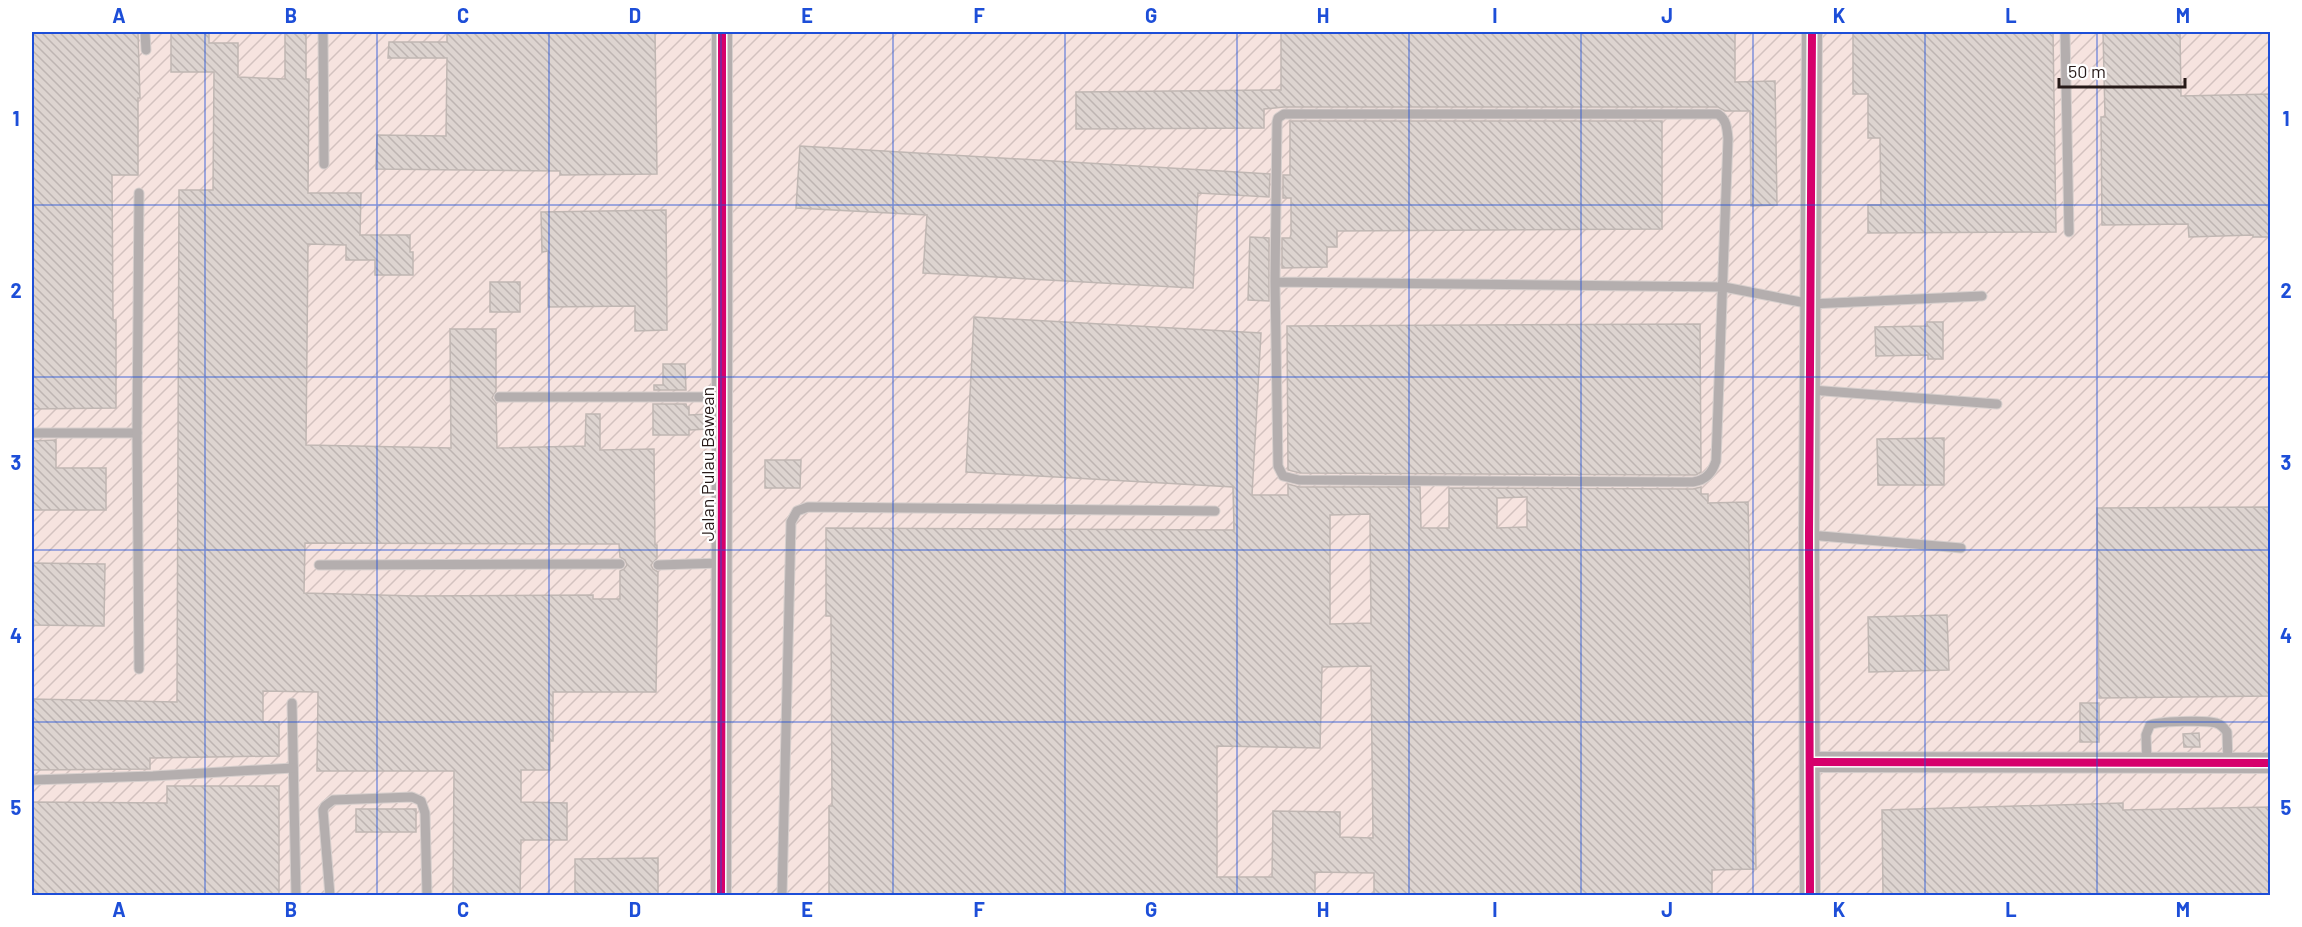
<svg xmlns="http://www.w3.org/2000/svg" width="2302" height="927" font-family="Barlow,sans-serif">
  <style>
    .industrial { fill: url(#industrial-furrows) }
    .building { fill: url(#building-back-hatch); stroke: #c0b7b3; stroke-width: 1.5; fill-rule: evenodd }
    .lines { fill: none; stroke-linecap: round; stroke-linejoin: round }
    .service-casing { stroke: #d7cfcd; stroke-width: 11 }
    .minor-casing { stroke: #d7cfcd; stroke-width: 22 }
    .service { stroke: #b4aeae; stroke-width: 9 }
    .minor { stroke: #b4aeae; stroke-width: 20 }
    .cycleway-casing { stroke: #fff; stroke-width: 11 }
    .cycleway { stroke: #d6006c; stroke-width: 8 }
    .grid { fill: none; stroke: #1d4ed8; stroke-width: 1.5; stroke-opacity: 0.55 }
    .labels { text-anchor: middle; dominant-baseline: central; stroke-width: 4.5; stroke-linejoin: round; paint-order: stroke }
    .street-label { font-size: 18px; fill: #271a18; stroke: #fff }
    .neatline { fill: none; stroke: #1d4ed8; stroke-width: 2 }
    .grid-label { font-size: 20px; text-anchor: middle; font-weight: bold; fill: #1d4ed8 }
  </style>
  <defs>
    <pattern id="industrial-furrows" width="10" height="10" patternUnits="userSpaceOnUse" patternTransform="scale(1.5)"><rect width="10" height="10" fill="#f6e3df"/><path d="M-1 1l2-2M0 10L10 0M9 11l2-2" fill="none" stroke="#d3c2bf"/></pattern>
    <pattern id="building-back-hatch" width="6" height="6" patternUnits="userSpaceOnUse" patternTransform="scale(1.5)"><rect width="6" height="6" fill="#ddd4d0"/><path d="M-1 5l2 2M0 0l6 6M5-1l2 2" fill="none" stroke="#beb5b2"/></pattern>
  </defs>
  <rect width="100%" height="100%" fill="#f9f1ef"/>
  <!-- industrial -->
  <rect class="industrial" x="32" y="32" width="2238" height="863"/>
  <!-- building -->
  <g class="building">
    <polygon points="32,32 138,32 140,98 138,98 138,175 112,175 113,320 116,320 116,408 32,409"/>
    <path d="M171,32H209V43H238V77L285,79V32H306V79H309L308,193H361L360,235H410V252H413V275H375V260H346V245L308,244L306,445L451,448L450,329H496V391L492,398L496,403L497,448L585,446L586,414H600V450L654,449L655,545H657V558L651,565L653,569L658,572L656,692H553V741H550V770H521V802L567,803V840H521L520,896H453L454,771H317L318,692L263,691V722H279V756L150,758V769L32,770V699L177,702L179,190H213L214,72H171ZM305,543L619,544L620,557L625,560L627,565L624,569L620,571V599H593V595L416,596L304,593Z"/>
    <polygon points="447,32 655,32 657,174 560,175 560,171 376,169 377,135 446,136 447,58 388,58 389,42 447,42"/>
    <polygon points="1281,32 1735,32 1735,82 1775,81 1777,205 1751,206 1750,111 1725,111 1718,107 1284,107 1264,109 1264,128 1076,129 1076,92 1281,90"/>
    <polygon points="1853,32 2053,32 2056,232 1868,233 1868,205 1881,205 1880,138 1868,138 1868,94 1853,94"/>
    <polygon points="2103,32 2180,32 2181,96 2271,94 2271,170 2269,170 2270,237 2253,237 2253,235 2189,237 2188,224 2102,225 2101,117 2105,117"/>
    <polygon points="1290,121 1662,121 1662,229 1337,231 1337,247 1327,247 1327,267 1282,268 1282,238 1290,238 1291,234 1291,198 1283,198 1283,175 1290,175"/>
    <polygon points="800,146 1270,174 1269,197 1198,193 1193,288 923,273 927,215 796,208"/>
    <polygon points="666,210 667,330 635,331 635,306 548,307 548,251 542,252 541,212"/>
    <polygon points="1250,237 1269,238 1269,301 1248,300"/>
    <rect x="490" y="282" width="30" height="30"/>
    <path d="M974,317L1261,333L1252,495H1288V484L1299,487H1420L1421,528H1449V488L1693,489L1701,487V494H1708V503L1748,502L1756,869L1712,870V896H1374V873L1315,872V896H829V806H832L831,616H826V528L1234,530L1233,487L966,472ZM1527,497V527L1497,528V498ZM1370,514L1371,623L1330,624V515ZM1371,666L1373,838L1340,837V812L1273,811L1272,877H1217V746L1320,748L1322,667Z"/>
    <polygon points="1927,322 1943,322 1943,359 1928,359 1928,355 1876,356 1875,327 1927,326"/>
    <polygon points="1700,324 1701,472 1696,475 1300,473 1288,470 1287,326"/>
    <polygon points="663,364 685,364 686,390 654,390 654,385 663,385"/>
    <polygon points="653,404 686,404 687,407 689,407 689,415 709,414 709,429 689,430 689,435 653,435"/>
    <polygon points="1944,438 1944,485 1878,485 1877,439"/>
    <polygon points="56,440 56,468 106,468 106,510 32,510 32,441"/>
    <polygon points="765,460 801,460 800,488 765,488"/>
    <polygon points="2271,507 2271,696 2099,698 2097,508"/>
    <polygon points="32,563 105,564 104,626 32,625"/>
    <polygon points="1947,615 1949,670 1869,672 1868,617"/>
    <rect x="2080" y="703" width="19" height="39"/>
    <polygon points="2199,733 2200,747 2184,747 2183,734"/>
    <polygon points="167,786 279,786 279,896 32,896 32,802 167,803"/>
    <polygon points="2123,803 2123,810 2271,807 2271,896 1883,896 1882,810"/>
    <rect x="356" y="809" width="60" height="23"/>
    <polygon points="658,858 658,896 575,896 575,859"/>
  </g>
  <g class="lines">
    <defs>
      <g id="service">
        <polyline points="145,32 146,50"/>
        <polyline points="323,32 324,164"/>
        <polyline points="2065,32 2069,232"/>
        <path d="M1275,282L1277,122L1278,118L1284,114H1718C1727,120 1727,129 1728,139L1716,461C1712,473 1706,480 1693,482L1299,480L1283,476L1278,466L1275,282L1724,287L1811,304L1982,296"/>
        <polyline points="1811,390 1997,404"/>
        <polyline points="499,397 721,397"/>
        <polyline points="32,433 137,433 139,193"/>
        <polyline points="137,433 139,669"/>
        <polyline points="1809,535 1961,548"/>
        <polyline points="319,565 620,564"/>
        <polyline points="658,565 722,563"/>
        <polyline points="292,703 296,896"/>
        <path d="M2147,763L2146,735L2150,725C2158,721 2207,720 2216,723C2221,724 2224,728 2227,732L2228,763"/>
        <polyline points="32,780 153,776 293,768"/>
        <polyline points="330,896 323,810 325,806 333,800 412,797 421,801 425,813 427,896"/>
        <polyline points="782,896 791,522 797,511 808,507 1215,511"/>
      </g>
      <g id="minor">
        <polyline points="1810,762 2270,763"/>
        <path d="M721,896C719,607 724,320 722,32"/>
        <polyline points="1810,896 1809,535 1812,32"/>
      </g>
    </defs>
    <!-- service casing -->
    <use href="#service" class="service-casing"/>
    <!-- minor casing -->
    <use href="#minor" class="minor-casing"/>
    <!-- service -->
    <use href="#service" class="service"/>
    <!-- minor -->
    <use href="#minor" class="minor"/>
    <defs>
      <g id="cycleway">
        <polyline points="1810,762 2270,763"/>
        <path d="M721,896C719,607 724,320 722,32"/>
        <polyline points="1810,896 1809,535 1812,32"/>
      </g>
    </defs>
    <!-- cycleway casing -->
    <use href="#cycleway" class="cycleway-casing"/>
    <!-- cycleway -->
    <use href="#cycleway" class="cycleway"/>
  </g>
  <!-- grid -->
  <path class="grid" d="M205,32V896M377,32V896M549,32V896M721,32V896M893,32V896M1065,32V896M1237,32V896M1409,32V896M1581,32V896M1753,32V896M1925,32V896M2097,32V896M32,205H2270M32,377H2270M32,550H2270M32,722H2270"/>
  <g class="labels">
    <!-- street labels -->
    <g class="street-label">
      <text transform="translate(707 464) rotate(-90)">Jalan Pulau Bawean</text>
    </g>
  </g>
  <!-- border -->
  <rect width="2302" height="927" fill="none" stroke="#ffffff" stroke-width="66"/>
  <!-- scale -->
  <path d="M2059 78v9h126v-9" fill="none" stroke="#271a18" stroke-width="3"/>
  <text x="2068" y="78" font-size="18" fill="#271a18" stroke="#ffffff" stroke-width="4.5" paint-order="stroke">50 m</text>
  <rect x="33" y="33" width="2236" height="861" class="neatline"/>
  <g class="grid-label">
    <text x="119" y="23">A</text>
    <text x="291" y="23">B</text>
    <text x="463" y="23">C</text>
    <text x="635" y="23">D</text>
    <text x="807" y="23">E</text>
    <text x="979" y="23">F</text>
    <text x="1151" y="23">G</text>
    <text x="1323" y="23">H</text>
    <text x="1495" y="23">I</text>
    <text x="1667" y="23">J</text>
    <text x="1839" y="23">K</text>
    <text x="2011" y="23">L</text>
    <text x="2183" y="23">M</text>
    <text x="16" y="126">1</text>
    <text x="2286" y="126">1</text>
    <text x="16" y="298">2</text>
    <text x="2286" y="298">2</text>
    <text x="16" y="470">3</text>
    <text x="2286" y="470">3</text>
    <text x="16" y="643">4</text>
    <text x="2286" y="643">4</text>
    <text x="16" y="815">5</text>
    <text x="2286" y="815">5</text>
    <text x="119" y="917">A</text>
    <text x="291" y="917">B</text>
    <text x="463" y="917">C</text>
    <text x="635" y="917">D</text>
    <text x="807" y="917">E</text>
    <text x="979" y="917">F</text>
    <text x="1151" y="917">G</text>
    <text x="1323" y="917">H</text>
    <text x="1495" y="917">I</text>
    <text x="1667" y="917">J</text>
    <text x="1839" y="917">K</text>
    <text x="2011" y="917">L</text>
    <text x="2183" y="917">M</text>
  </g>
</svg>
